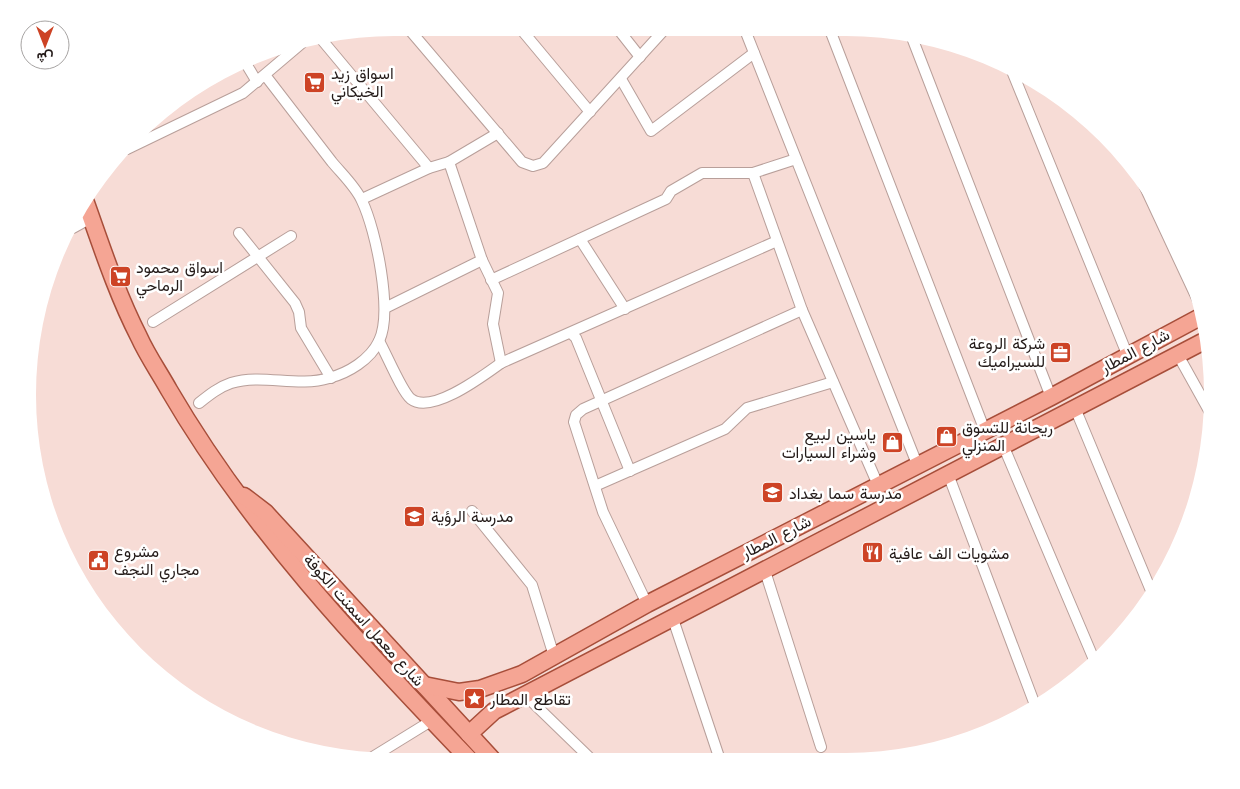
<svg xmlns="http://www.w3.org/2000/svg" width="1240" height="789" font-family="'Work Sans',Vazirmatn,sans-serif">
  <style>
    .lines { fill: none; stroke-linecap: round; stroke-linejoin: round }
    .street-casing { stroke: #b89f9a; stroke-width: 12 }
    .primary-casing { stroke: #a74e3a; stroke-width: 19 }
    .street { stroke: #fff; stroke-width: 10 }
    .primary { stroke: #f5a594; stroke-width: 16 }
    .labels { text-anchor: middle; dominant-baseline: central; stroke-width: 5; stroke-linejoin: round; paint-order: stroke }
    .poi-label { font-size: 16px; fill: #241b19; stroke: #fff; text-anchor: start }
    .street-label { font-size: 16px; fill: #241b19; stroke: #fff }
  </style>
  <rect width="100%" height="100%" fill="#f7dcd6"/>
  <g class="lines">
    <defs>
      <g id="street">
        <polyline points="408,28 522,162 533,166 543,163 665,29"/>
        <polyline points="520,28 590,112"/>
        <polyline points="618,29 640,57"/>
        <polyline points="745,30 917,464"/>
        <polyline points="830,30 985,431"/>
        <polyline points="911,35 1051,397"/>
        <polyline points="322,40 429,168"/>
        <polyline points="245,62 257,82"/>
        <polyline points="1012,71 1127,354"/>
        <polyline points="621,79 651,131 754,53"/>
        <polyline points="127,149 243,93 302,43"/>
        <polyline points="449,162 482,260 498,293 493,324 501,363"/>
        <polyline points="753,173 802,310 878,485"/>
        <polyline points="1143,183 1200,305"/>
        <polyline points="362,199 429,168 449,162 498,133"/>
        <polyline points="73,228 91,218"/>
        <polyline points="239,233 295,303 299,312 301,328 331,378"/>
        <polyline points="580,239 625,309"/>
        <polyline points="491,280 666,199 671,191 702,173 753,173 796,159"/>
        <polyline points="385,308 482,260"/>
        <polyline points="153,322 291,236"/>
        <polyline points="571,333 576,338 630,471"/>
        <path d="M379,341C386,353 402,392 411,399C432,415 484,375 501,363L777,241"/>
        <polyline points="1178,355 1212,416"/>
        <path d="M199,403C209,395 219,387 231,383C263,373 297,388 329,378C348,373 370,360 379,341C393,312 376,230 362,201C356,187 342,174 332,162C310,133 287,104 265,75"/>
        <polyline points="1075,408 1152,593"/>
        <polyline points="1003,445 1095,662"/>
        <polyline points="948,474 1035,705"/>
        <polyline points="595,486 725,429 747,408 833,382"/>
        <polyline points="472,511 532,585 554,656"/>
        <polyline points="765,571 821,747"/>
        <polyline points="647,604 603,512 574,422 576,415 583,409 802,310"/>
        <polyline points="673,619 720,760"/>
        <polyline points="525,695 591,759"/>
        <polyline points="371,758 431,721"/>
      </g>
      <g id="primary">
        <path d="M86,203C102,248 117,294 139,337C147,355 159,372 169,390C250,529 358,643 469,759"/>
        <polyline points="244,496 265,512 492,759"/>
        <polyline points="424,685 459,692 480,689 522,674 647,604 1051,397 1202,316"/>
        <polyline points="469,734 494,711 1208,339"/>
      </g>
    </defs>
    <!-- street casing -->
    <use href="#street" class="street-casing"/>
    <!-- primary casing -->
    <use href="#primary" class="primary-casing"/>
    <!-- street -->
    <use href="#street" class="street"/>
    <!-- primary -->
    <use href="#primary" class="primary"/>
  </g>
  <!-- icons -->
  <defs>
    <symbol id="supermarket-square" viewBox="-11 -11 22 22"><rect x="-9" y="-9" width="18" height="18" rx="4" fill="#cd4325" stroke="#fff"/><path d="M-6-5.5h2.5l.6 2H6L4.5 2H-2.5L-4.4-4H-6ZM-1.5 3.2a1.3 1.3 0 1 0 .1 0ZM3 3.2a1.3 1.3 0 1 0 .1 0Z" fill="#fff"/></symbol>
    <symbol id="office-square" viewBox="-11 -11 22 22"><rect x="-9" y="-9" width="18" height="18" rx="4" fill="#cd4325" stroke="#fff"/><path d="M-6-3h4V-5.5h4V-3h4V5H-6ZM-1-4.5V-3h2v-1.5ZM-6 0V1H6V0Z" fill="#fff"/></symbol>
    <symbol id="shop-square" viewBox="-11 -11 22 22"><rect x="-9" y="-9" width="18" height="18" rx="4" fill="#cd4325" stroke="#fff"/><path d="M-5-2.5h2.3a2.7 3.5 0 0 1 5.4 0H5L5.5 6h-11ZM-1.5-2.5h3a1.5 2.3 0 0 0-3 0Z" fill="#fff"/></symbol>
    <symbol id="school-square" viewBox="-11 -11 22 22"><rect x="-9" y="-9" width="18" height="18" rx="4" fill="#cd4325" stroke="#fff"/><path d="M0-5L7-2L0 1L-7-2ZM-4 1L0 2.5L4 1V4Q0 6-4 4Z" fill="#fff"/></symbol>
    <symbol id="restaurant-square" viewBox="-11 -11 22 22"><rect x="-9" y="-9" width="18" height="18" rx="4" fill="#cd4325" stroke="#fff"/><path d="M-5-6h1v4h1v-4h1v4h1v-4h1v5L-1.5 .5V6h-2V.5L-5-1ZM5-6V6H3V1.5H1.5Q1.5-4 5-6Z" fill="#fff"/></symbol>
    <symbol id="civic-square" viewBox="-11 -11 22 22"><rect x="-9" y="-9" width="18" height="18" rx="4" fill="#cd4325" stroke="#fff"/><path d="M-.6-6.5H3V-4.5H.6V-3L4-1V1h2V6H-6V1h2V-1L-.6-3ZM-1.2 2.5V6h2.4V2.5Z" fill="#fff"/></symbol>
    <symbol id="sight-square" viewBox="-11 -11 22 22"><rect x="-9" y="-9" width="18" height="18" rx="4" fill="#cd4325" stroke="#fff"/><path d="M0-6L1.8-2.2L6-1.7L2.9 1.2L3.7 5.4L0 3.3L-3.7 5.4L-2.9 1.2L-6-1.7L-1.8-2.2Z" fill="#fff"/></symbol>
  </defs>
  <g fill-rule="evenodd">
    <use href="#supermarket-square" x="302" y="70" width="25" height="25"/>
    <use href="#supermarket-square" x="108" y="264" width="25" height="25"/>
    <use href="#office-square" x="1048" y="340" width="25" height="25"/>
    <use href="#shop-square" x="934" y="424" width="25" height="25"/>
    <use href="#shop-square" x="880" y="430" width="25" height="25"/>
    <use href="#school-square" x="760" y="480" width="25" height="25"/>
    <use href="#school-square" x="402" y="504" width="25" height="25"/>
    <use href="#restaurant-square" x="860" y="540" width="25" height="25"/>
    <use href="#civic-square" x="86" y="548" width="25" height="25"/>
    <use href="#sight-square" x="462" y="686" width="25" height="25"/>
  </g>
  <g class="labels">
    <!-- poi labels -->
    <g class="poi-label">
      <text x="331" y="73">اسواق زيد<tspan x="331" dy="18">الخيكاني</tspan></text>
      <text x="136" y="267">اسواق محمود<tspan x="136" dy="18">الرماحي</tspan></text>
      <text x="1045" y="343" text-anchor="end">شركة الروعة<tspan x="1045" dy="18">للسيراميك</tspan></text>
      <text x="962" y="427">ريحانة للتسوق<tspan x="962" dy="18">المنزلي</tspan></text>
      <text x="876" y="434" text-anchor="end">ياسين لبيع<tspan x="876" dy="18">وشراء السيارات</tspan></text>
      <text x="789" y="493">مدرسة سما بغداد</text>
      <text x="431" y="516">مدرسة الرؤية</text>
      <text x="114" y="551">مشروع<tspan x="114" dy="18">مجاري النجف</tspan></text>
      <text x="889" y="553">مشويات الف عافية</text>
      <text x="490" y="699">تقاطع المطار</text>
    </g>
    <!-- street labels -->
    <g class="street-label">
      <text transform="translate(1135 351) rotate(-28)">شارع المطار</text>
      <text transform="translate(776 537) rotate(-27)">شارع المطار</text>
      <text transform="translate(364 620) rotate(48)">شارع معمل اسمنت الكوفة</text>
    </g>
  </g>
  <!-- crop -->
  <path d="M0 0H1240V789H0ZM394 36H846A358 358 0 0 1 1204 394V395A358 358 0 0 1 846 753H394A358 358 0 0 1 36 395V394A358 358 0 0 1 394 36Z" fill="#fff" fill-rule="evenodd"/>
  <!-- north arrow -->
  <g transform="translate(45 45) rotate(180)"><circle r="24" fill="#ffffff" stroke="#a7a4a3"/>
  <path d="M0-4L9 19L0 12L-9 19Z" fill="#cd4325"/>
  <text y="-8" font-size="14" font-weight="bold" text-anchor="middle" fill="#241b19">ش</text>
  </g>
</svg>
